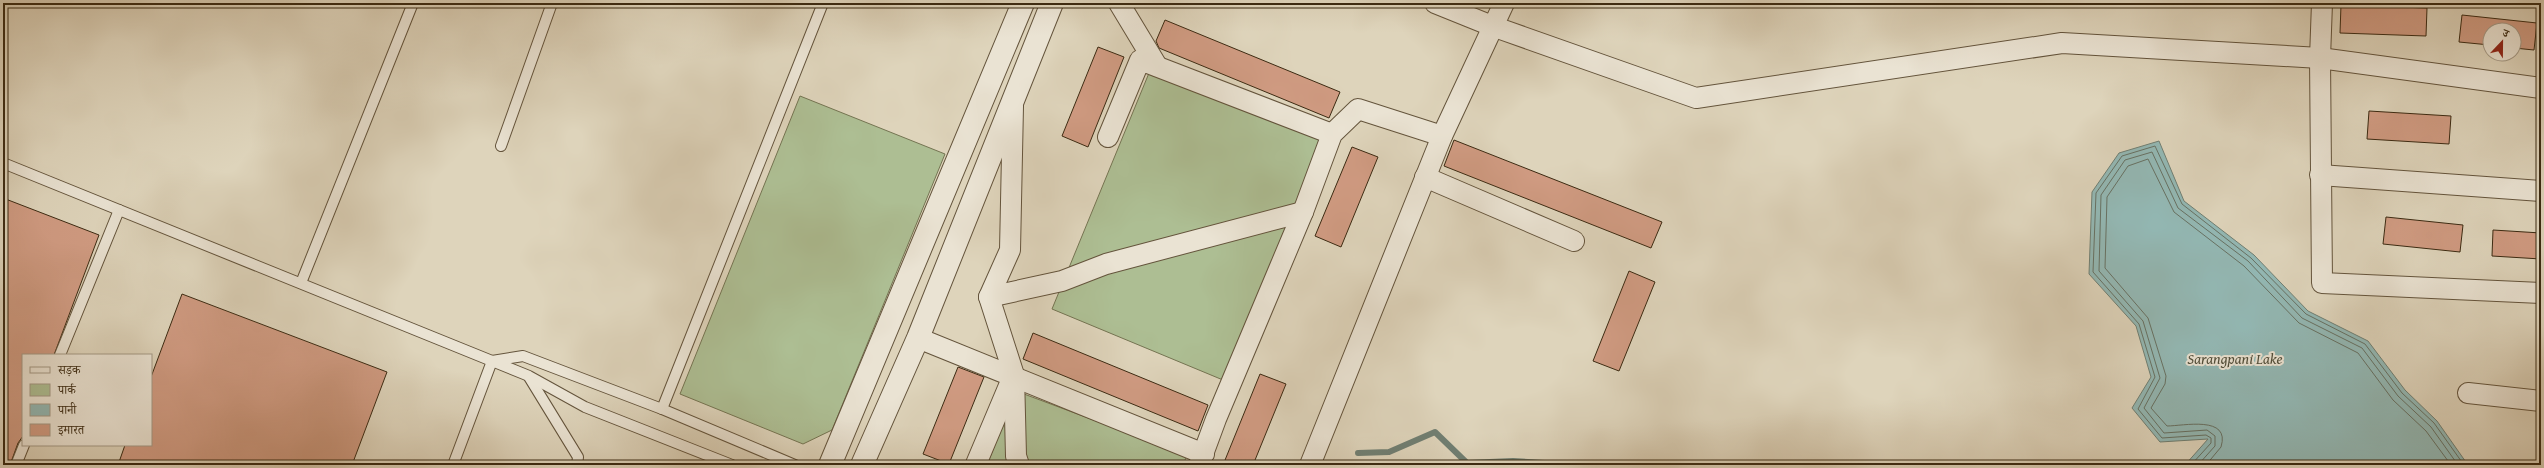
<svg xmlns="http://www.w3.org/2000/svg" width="2544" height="468" font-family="'Gentium Book Plus','Noto Serif Devanagari',serif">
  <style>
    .green { fill: #adbe93; stroke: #747452 }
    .water { fill: #93b8b4; stroke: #707f73 }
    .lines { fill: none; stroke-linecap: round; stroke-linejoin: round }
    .shore { stroke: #677163; stroke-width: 1 }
    .stream { stroke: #707f73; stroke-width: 6 }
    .building { fill: #d09b82; stroke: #3b2a12 }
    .service-casing { stroke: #64543c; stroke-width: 12 }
    .minor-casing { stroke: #64543c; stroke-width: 22 }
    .tertiary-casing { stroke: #64543c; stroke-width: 24 }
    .service { stroke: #eae3d3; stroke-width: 10 }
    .minor { stroke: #eae3d3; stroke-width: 20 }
    .tertiary { stroke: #eae3d3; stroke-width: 22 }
    .labels { text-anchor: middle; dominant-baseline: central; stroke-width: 4; stroke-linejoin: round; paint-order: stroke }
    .water-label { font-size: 15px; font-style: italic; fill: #514e3a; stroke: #eae3d3 }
  </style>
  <rect width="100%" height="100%" fill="#ded4bb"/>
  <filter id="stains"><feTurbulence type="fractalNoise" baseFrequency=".005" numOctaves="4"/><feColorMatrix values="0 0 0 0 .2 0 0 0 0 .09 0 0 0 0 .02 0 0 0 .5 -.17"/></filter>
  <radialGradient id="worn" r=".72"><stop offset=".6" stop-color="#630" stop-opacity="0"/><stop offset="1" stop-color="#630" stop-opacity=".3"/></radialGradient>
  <!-- green -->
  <g class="green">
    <polygon points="1149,73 1322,140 1223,380 1052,309"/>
    <polygon points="800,96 945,154 832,430 803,444 680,394"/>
    <polygon points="1016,391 1187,455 1183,465 987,465"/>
  </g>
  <!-- water -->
  <polygon class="water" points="2159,141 2184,201 2254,255 2308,311 2368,341 2405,390 2437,421 2468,465 2185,465 2208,439 2160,442 2132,408 2151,377 2136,326 2089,274 2092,192 2119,153"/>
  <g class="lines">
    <!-- shore -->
    <g class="shore">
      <polyline points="2191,465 2211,443 2211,438 2206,435 2162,438 2138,409 2155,377 2139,324 2093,272 2096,193 2122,156 2155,146 2182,204 2251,258 2306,314 2365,344 2402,393 2434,423 2464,465"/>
      <polyline points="2198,465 2215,446 2215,436 2207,430 2164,433 2144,408 2160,378 2143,321 2099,271 2101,195 2125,160 2152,152 2178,208 2248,261 2302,318 2362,348 2398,396 2431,427 2458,465"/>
      <path d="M2206,465L2221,447C2231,415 2183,426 2167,426L2151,408L2165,384L2166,376L2148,318L2105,268L2107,197L2128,166L2148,159L2174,212L2244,266L2299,323L2358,353L2393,400L2426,431L2451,465"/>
    </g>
    <!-- stream -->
    <polyline class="stream" points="1358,453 1389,452 1435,432 1467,463 1513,461 1576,465"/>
  </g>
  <!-- building -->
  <g class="building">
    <polygon points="2341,5 2427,8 2426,36 2340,33"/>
    <polygon points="2462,15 2537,23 2534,50 2514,48 2514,30 2490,30 2490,45 2459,42"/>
    <polygon points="1165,20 1340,92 1329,118 1159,48 1156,41"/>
    <polygon points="1098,47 1124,57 1088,147 1062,136"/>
    <polygon points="2369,111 2451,116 2449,144 2367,139"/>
    <polygon points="1454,140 1662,222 1651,248 1444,166"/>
    <polygon points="1352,147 1378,157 1341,247 1315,236"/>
    <polygon points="3,198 99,235 54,355 23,355 23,436 18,443 10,465 3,465"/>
    <polygon points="2386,217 2463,225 2460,252 2383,244"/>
    <polygon points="2493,230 2541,233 2541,259 2492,256"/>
    <polygon points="1629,271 1655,282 1619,371 1593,361"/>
    <polygon points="182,294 387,372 352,465 118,465 125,445 151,445 151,377"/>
    <polygon points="1033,333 1208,405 1198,431 1023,359"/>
    <polygon points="958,367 984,377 949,464 923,454"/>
    <polygon points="1260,374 1286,384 1253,465 1223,465"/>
  </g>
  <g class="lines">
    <defs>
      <g id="service">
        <polyline points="501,146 552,3"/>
        <polyline points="3,163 492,361 529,376 585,407 732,465"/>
        <polyline points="301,283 413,3"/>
        <polyline points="60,355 119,210"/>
        <polyline points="492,361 523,356 662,409 795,465"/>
        <polyline points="529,377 578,457 577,465"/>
        <polyline points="662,409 823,3"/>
        <polyline points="16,465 24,445"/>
        <polyline points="453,465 492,361"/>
      </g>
      <g id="minor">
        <polyline points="1119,3 1157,66"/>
        <polyline points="1435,3 1492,26 1696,98 2062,43 2320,58 2541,88"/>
        <polyline points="2322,3 2320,58 2322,283 2541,293"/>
        <polyline points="1013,106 1010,250 989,297 1014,375 1016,456 1019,465"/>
        <polyline points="1108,137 1140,60 1332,134"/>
        <polyline points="2320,175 2541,191"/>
        <polyline points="1425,177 1574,241"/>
        <polyline points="989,297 1062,281 1106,264 1303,212"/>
        <polyline points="918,338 1204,454"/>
        <polyline points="2468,393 2541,401"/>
        <polyline points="976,464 1011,381"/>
        <polyline points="1199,465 1216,419 1303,212 1332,134 1358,109 1442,136"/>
        <polyline points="1310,465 1442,136 1504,3"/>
      </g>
      <g id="tertiary">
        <polyline points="830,465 1023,3"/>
        <polyline points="862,465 918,338 1052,3"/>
      </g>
    </defs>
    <!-- service casing -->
    <use href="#service" class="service-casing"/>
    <!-- minor casing -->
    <use href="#minor" class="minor-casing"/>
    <!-- tertiary casing -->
    <use href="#tertiary" class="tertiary-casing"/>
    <!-- service -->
    <use href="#service" class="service"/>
    <!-- minor -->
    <use href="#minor" class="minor"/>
    <!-- tertiary -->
    <use href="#tertiary" class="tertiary"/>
  </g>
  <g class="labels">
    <!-- water labels -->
    <g class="water-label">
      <text x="2235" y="358">Sarangpani Lake</text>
    </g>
  </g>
  <!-- margin -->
  <rect width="2544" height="468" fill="none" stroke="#ded4bb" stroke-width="16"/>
  <rect x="4" y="4" width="2536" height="460" fill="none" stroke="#3b2a12" stroke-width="2"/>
  <rect x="8" y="8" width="2528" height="452" fill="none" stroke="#3b2a12"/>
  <!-- legend -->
  <rect x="22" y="354" width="130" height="92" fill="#eae3d3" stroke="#a49986"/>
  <rect x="30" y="367" width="20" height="6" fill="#eae3d3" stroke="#a49986"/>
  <text x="58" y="374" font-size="12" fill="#3b2a12">सड़क</text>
  <rect x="30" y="384" width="20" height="12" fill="#adbe93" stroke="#a49986"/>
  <text x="58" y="394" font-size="12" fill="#3b2a12">पार्क</text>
  <rect x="30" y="404" width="20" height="12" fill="#93b8b4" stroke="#a49986"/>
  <text x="58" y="414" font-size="12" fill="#3b2a12">पानी</text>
  <rect x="30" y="424" width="20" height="12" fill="#d09b82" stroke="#a49986"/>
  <text x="58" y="434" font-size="12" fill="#3b2a12">इमारत</text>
  <!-- north arrow -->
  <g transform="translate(2502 42) rotate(22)"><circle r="19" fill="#eae3d3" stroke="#a49986"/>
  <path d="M0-3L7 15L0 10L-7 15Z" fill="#8f2418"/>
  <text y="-6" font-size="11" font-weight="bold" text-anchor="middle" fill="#3b2a12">उ</text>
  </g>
  <rect width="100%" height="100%" filter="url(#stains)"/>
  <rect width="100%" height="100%" fill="url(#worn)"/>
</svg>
